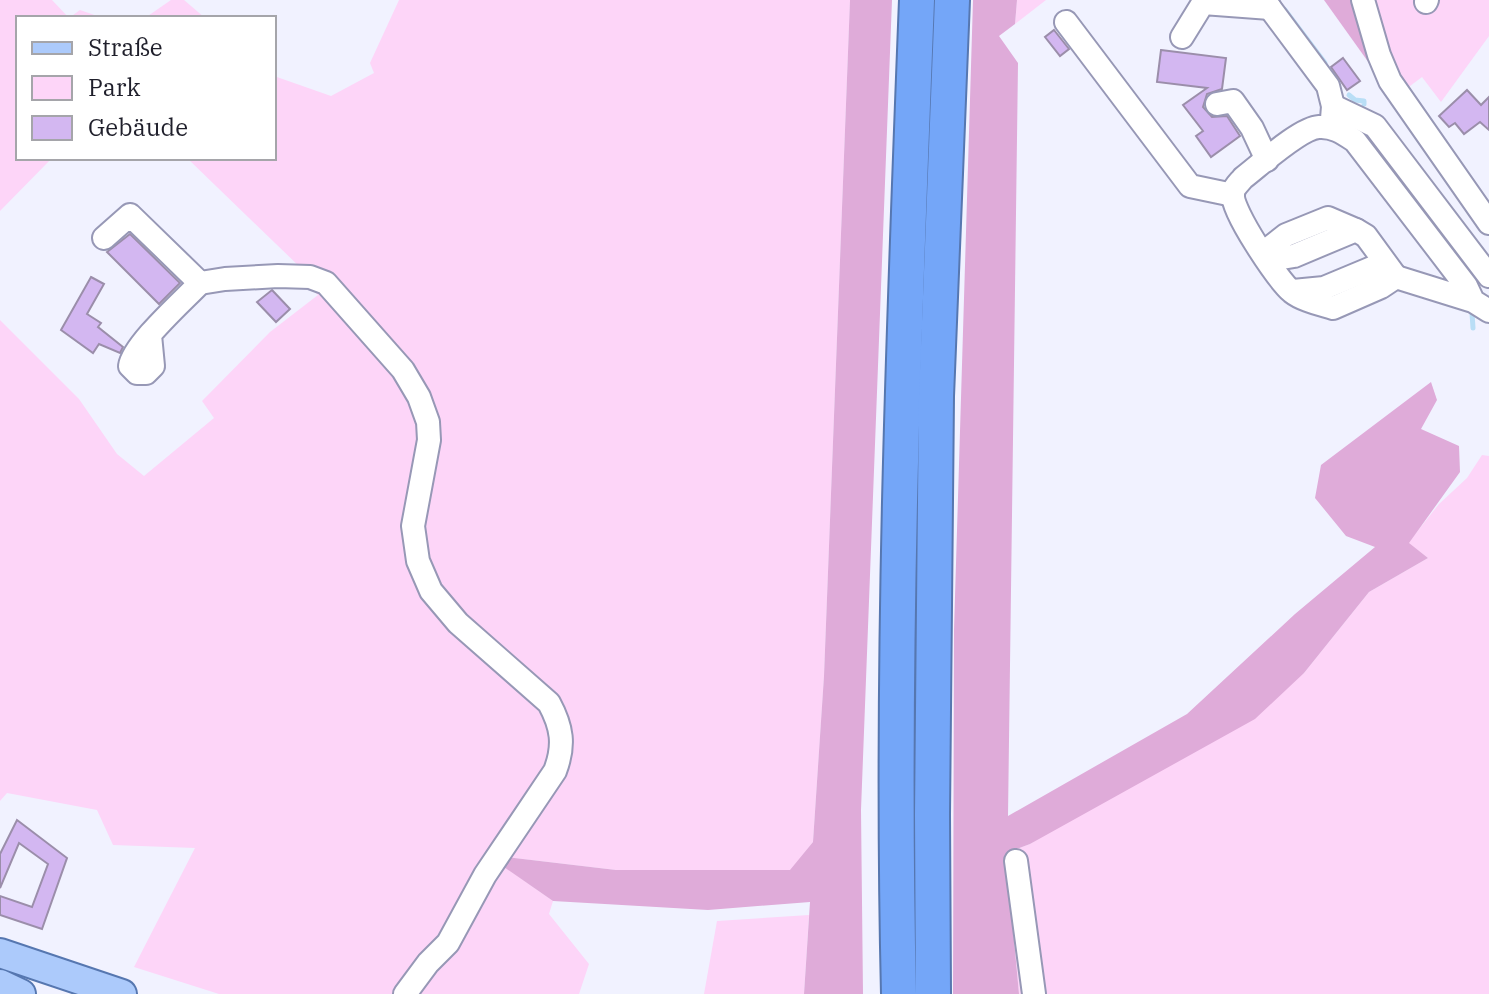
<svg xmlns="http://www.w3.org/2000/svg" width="1489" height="994" font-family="'IBM Plex Serif',serif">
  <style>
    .green { fill: #fdd5f8 }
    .forest { fill: #dfabd9 }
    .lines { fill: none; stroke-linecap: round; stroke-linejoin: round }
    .stream { stroke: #b9def6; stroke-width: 5 }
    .building { fill: #d3b7f1; stroke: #9b8eaa; stroke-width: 2 }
    .minor-casing { stroke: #9798b6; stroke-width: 26 }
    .major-casing { stroke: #5677b0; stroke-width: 32 }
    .highway-casing { stroke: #5677b0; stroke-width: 38 }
    .minor { stroke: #fff; stroke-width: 22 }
    .major { stroke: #accafb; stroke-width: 28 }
    .highway { stroke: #74a6f8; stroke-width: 34 }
  </style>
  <rect width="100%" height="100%" fill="#f1f2ff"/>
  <!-- green -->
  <g class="green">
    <polygon points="0,0 52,0 69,18 80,10 103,18 18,18 18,158 52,158 0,211"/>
    <polygon points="171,0 184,0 205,18 145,18"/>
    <polygon points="399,0 850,0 824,676 813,842 791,870 616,870 506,857 502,865 553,901 549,914 589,964 579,994 219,994 134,967 195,848 113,845 97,810 7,793 0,801 0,320 79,399 117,454 144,476 214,418 202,401 270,332 318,295 304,283 304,271 187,158 274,158 274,76 331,96 374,73 370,63"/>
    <polygon points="1017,0 1046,0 1015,24"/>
    <polygon points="1359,0 1489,0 1489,36 1441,102 1422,77 1394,98"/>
    <polygon points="1482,455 1489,456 1489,994 1019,994 1006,853 1030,844 1304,673 1369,592 1428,558 1408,543 1439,504 1467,478"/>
    <polygon points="809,915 804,994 704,994 717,921"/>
  </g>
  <!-- forest -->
  <g class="forest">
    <polygon points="850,0 892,0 861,810 863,994 804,994 810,902 708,910 553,901 501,865 506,857 616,870 790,870 813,842 824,676"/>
    <polygon points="973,0 1017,0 1015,24 999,36 1018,63 1008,816 1187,714 1295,614 1375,547 1346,536 1315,498 1321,465 1431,382 1437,400 1421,429 1459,446 1460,472 1409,543 1428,558 1369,592 1304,673 1255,719 1030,844 1006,853 1019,994 953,994 954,630"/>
    <polygon points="1324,0 1359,0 1394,98"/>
  </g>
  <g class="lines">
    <!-- stream -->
    <g class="stream">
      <polyline points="1285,10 1325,63"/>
      <polyline points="1349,95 1355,100 1364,101 1364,104"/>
      <polyline points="1363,130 1441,234"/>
      <polyline points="1472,313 1473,328"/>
    </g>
  </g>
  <!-- building -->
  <g class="building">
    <polygon points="1054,30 1069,49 1060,56 1045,37"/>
    <polygon points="1161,50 1226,58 1222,89 1207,94 1203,107 1212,117 1227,116 1240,136 1211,157 1196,136 1203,131 1183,105 1207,88 1157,82"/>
    <polygon points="1343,58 1360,81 1347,90 1331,67"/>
    <polygon points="1467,90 1481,105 1489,97 1489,130 1480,122 1464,134 1455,123 1449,127 1439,116"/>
    <polygon points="130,234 180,283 159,304 107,252"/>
    <polygon points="91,277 104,284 87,314 101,323 98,327 123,347 120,353 99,344 93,353 61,330"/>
    <polygon points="272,290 290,309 276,322 257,302"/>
    <polygon points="17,820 67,858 42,929 0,915 0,896 32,907 48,864 19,843 0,888 0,854"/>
  </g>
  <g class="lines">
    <defs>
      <g id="minor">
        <polyline points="1264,0 1328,86 1333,106 1332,119"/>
        <polyline points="1363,0 1379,55 1390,81 1489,223"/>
        <polyline points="1426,2 1427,0"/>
        <polyline points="1066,22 1190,186 1233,195"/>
        <polyline points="1182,37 1203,3 1270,8"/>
        <polyline points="1217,104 1233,101 1252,128 1267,160"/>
        <polyline points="1333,106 1375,126 1489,276"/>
        <path d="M104,238L130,215L200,283L225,279L278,276L310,277L326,283L403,370L419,397L428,422L429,440L413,526L418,561L431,591L458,623L549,703C562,727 565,745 555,771L485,875L448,943L428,963L405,994"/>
        <polyline points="1263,253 1282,258 1294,256 1356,230 1366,236 1396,277 1372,268 1324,288 1293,291"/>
        <polyline points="1263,253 1286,235 1328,218 1356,230"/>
        <path d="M1473,301L1396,277L1381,287L1333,308C1320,304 1302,300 1292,292C1278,280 1231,211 1233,194C1233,188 1239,183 1243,178C1259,166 1300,128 1319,127C1333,126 1343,133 1355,141L1466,286L1473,301L1489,311"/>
        <path d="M150,335L153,366L146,373H137L130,366C133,345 183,301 200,283"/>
        <polyline points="1016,861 1034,994"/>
      </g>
      <g id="major">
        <polyline points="0,953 122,994"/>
        <polyline points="0,984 21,994"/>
      </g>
      <g id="highway">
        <path d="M899,994C891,663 904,331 917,0"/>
        <polyline points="933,994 932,815 936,396 952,0"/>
      </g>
    </defs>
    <!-- minor casing -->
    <use href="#minor" class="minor-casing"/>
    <!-- major casing -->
    <use href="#major" class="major-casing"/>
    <!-- highway casing -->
    <use href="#highway" class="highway-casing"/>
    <!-- minor -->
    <use href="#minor" class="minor"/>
    <!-- major -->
    <use href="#major" class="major"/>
    <!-- highway -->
    <use href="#highway" class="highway"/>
  </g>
  <!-- legend -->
  <rect x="16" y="16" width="260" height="144" fill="#ffffff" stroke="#a5a5aa" stroke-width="2"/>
  <rect x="32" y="42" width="40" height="12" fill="#accafb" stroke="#a5a5aa" stroke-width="2"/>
  <text x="88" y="56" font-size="24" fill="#1f1f2b">Straße</text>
  <rect x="32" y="76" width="40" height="24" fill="#fdd5f8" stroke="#a5a5aa" stroke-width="2"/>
  <text x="88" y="96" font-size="24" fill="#1f1f2b">Park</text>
  <rect x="32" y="116" width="40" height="24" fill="#d3b7f1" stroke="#a5a5aa" stroke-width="2"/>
  <text x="88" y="136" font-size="24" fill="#1f1f2b">Gebäude</text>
</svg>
